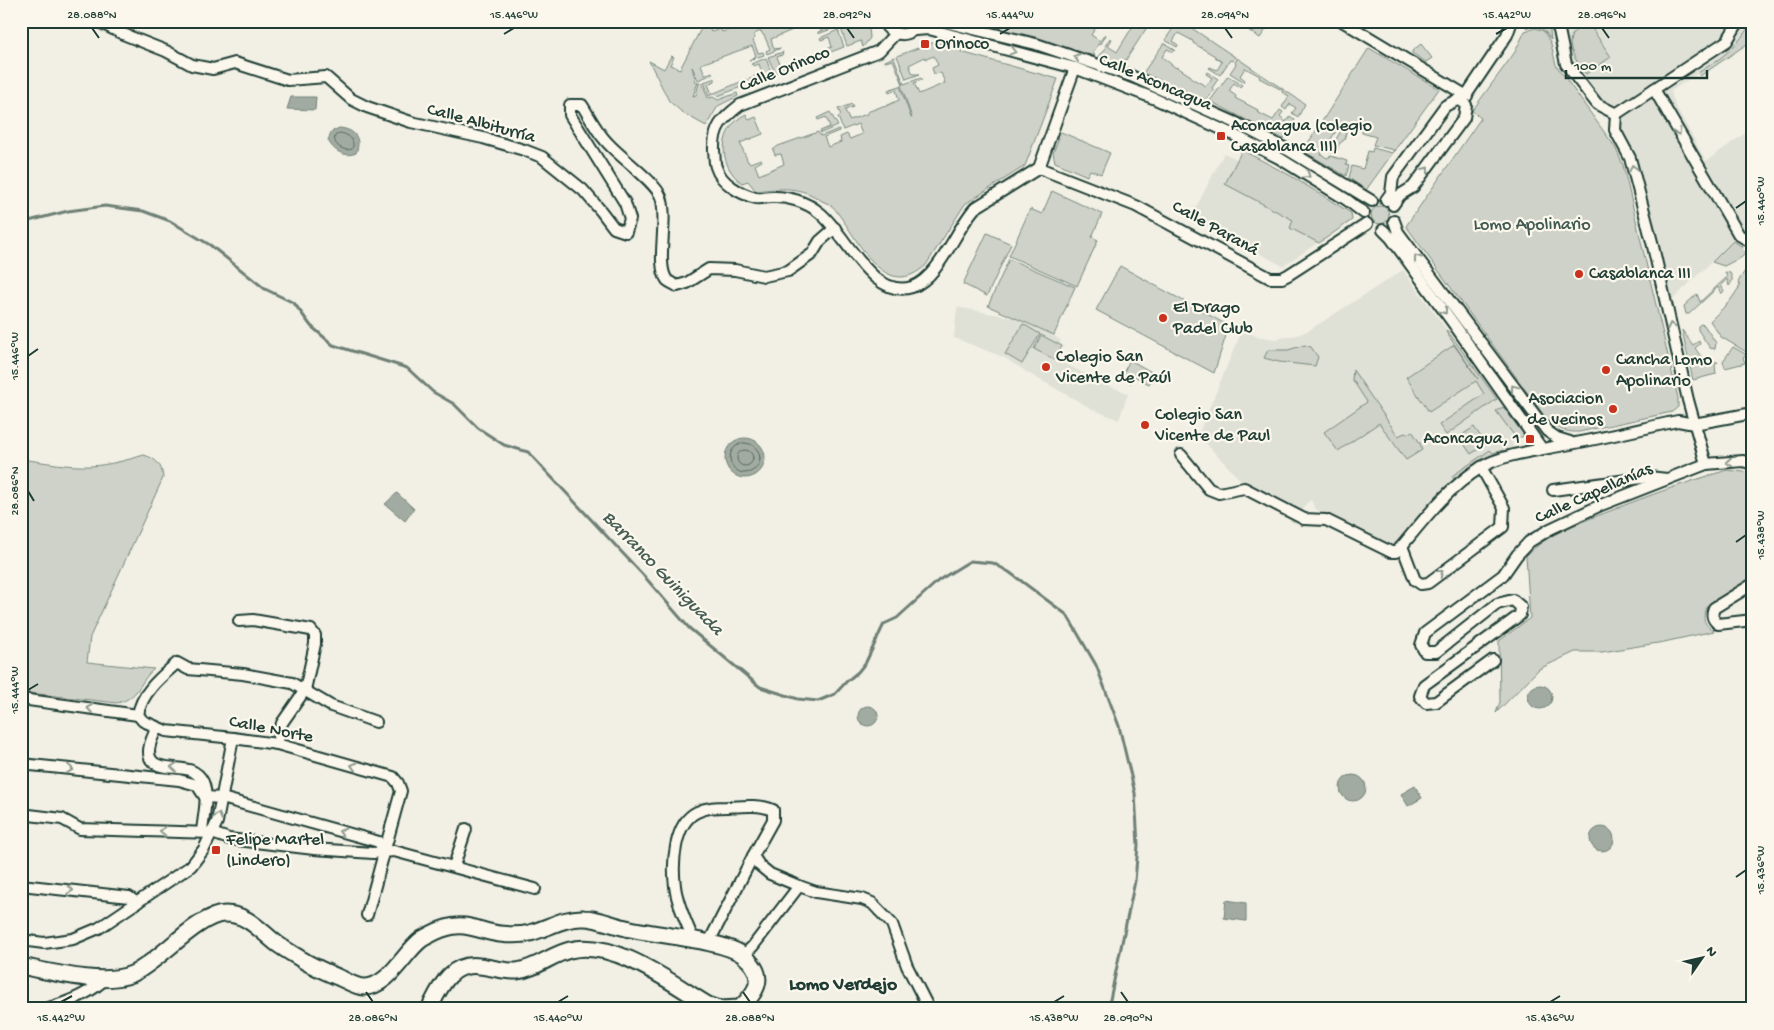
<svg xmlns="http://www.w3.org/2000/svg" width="1774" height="1030" font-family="'Gochi Hand',sans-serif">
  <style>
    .built { fill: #e0e1d6 }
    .green { fill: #cfd2c8; stroke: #77887e }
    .water { fill: #a2aba1; stroke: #6e7f75 }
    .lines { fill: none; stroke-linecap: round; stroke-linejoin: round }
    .shore { stroke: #536960; stroke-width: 1 }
    .stream { stroke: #6e7f75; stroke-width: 3 }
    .street-casing { stroke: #1f3d34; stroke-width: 14 }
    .secondary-casing { stroke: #1f3d34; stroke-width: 19 }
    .street { stroke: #fbf7ec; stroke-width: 10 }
    .secondary { stroke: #fbf7ec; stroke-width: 15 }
    .oneway { stroke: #8d9a90 }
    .ticks { fill: none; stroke: #1f3d34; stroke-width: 2 }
    .poi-dot { fill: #c8321e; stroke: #fbf7ec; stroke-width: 2 }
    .labels { text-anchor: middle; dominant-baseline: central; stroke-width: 4.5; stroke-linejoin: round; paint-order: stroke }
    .poi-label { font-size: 18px; fill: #1f3d34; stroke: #fbf7ec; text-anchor: start }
    .street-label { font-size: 18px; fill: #1f3d34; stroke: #fbf7ec }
    .park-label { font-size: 18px; fill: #425b52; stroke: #fbf7ec }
    .water-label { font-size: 19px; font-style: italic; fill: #465e55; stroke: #fbf7ec }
    .neighbourhood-label { font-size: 19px; font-weight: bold; fill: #1f3d34; stroke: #fbf7ec }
    .neatline { fill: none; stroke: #1f3d34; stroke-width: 2 }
    .ticks-label { font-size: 12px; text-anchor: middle; fill: #1f3d34 }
  </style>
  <rect width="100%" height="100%" fill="#f2f0e5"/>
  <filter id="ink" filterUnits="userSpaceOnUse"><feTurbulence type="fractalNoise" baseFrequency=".02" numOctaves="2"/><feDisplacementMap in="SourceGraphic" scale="10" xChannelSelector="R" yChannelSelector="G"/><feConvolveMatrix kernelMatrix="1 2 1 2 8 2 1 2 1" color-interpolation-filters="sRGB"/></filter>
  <g filter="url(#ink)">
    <!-- built -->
    <g class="built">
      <polygon points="1565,21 1751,21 1736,44 1723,57 1671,91 1675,105 1706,161 1747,132 1753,138 1753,238 1747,234 1733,241 1672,300 1637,157 1623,129 1571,59 1568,49"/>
      <polygon points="1242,150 1291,176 1351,213 1352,220 1283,266 1191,217 1224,153 1237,159"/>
      <polygon points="1403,270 1525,436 1512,439 1514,453 1496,457 1472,466 1435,496 1397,545 1394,547 1387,548 1315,509 1311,500 1306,504 1301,514 1246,486 1198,435 1242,330 1256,336 1275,339 1297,335 1308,331"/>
      <polygon points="957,307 1015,318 1054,335 1061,341 1053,357 1104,384 1128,393 1119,420 1092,409 1035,377 1003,357 954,338"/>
    </g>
    <!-- green -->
    <g class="green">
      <polygon points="705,21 709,21 708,24 711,32 721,29 722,32 756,21 814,21 771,39 774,49 781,48 767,54 766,51 770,49 764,35 763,35 761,31 754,34 755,38 753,40 758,53 763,52 764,55 749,60 756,56 752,46 701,64 705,75 712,72 713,74 698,80 692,67 696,82 698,82 693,96 696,95 699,83 702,82 708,98 713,97 718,100 737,93 738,96 718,106 706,126 683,113 669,101 649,61 664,69 671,56 674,57 670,65 680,69"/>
      <polygon points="823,21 863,21 869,28 870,38 863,47 861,41 847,46 840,26 818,34 818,32 825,29"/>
      <polygon points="1100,21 1091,35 1100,41 1105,34 1106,35 1101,44 1099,43 1093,53 1095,55 1094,56 978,22"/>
      <polygon points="1136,21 1151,21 1122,66 1098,58 1106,48 1105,46 1110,38 1112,39 1108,46 1117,52"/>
      <polygon points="1178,21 1181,21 1235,57 1232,61 1230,60 1220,75 1209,68 1210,67 1217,70 1222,62 1215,57 1215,56 1193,43 1193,41 1178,33 1173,41 1178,45 1177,47 1165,40"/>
      <polygon points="1254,21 1266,21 1270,24 1260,38 1248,30"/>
      <path d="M1528,21H1549L1551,40C1543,28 1540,24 1526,28Z"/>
      <path d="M1751,21H1753V40L1700,76L1698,73C1720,59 1740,46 1751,21Z"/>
      <path d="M1589,24L1611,57L1586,74C1578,63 1562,44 1575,31C1578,27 1585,26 1589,24Z"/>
      <path d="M1535,28L1544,31L1551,44L1556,65L1615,147L1623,165L1678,398V407L1672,412L1579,432C1560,433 1550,424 1540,410L1406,226L1481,118L1472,111L1515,52L1525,31Z"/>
      <polygon points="838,30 844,47 775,73 768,57 783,52 782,55 777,57 781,66 832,47 829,37 821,40 820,38"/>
      <path d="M939,43L962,48L961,52L1058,79L1025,166L965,204L926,265C887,301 862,247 842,219C839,215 836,210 833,207C830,204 826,203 822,201C801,186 781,188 756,191L748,181L742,183C717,165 718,128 746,114L749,120L756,117L763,134L740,143L748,162L750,163L761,159L762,161L755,165L759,175L784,164L781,154L775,155L773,150L778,146L818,132L821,136L839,129V131L824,137L828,147L841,142L840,137L847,134L850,139L862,134L858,124L843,130L838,117L841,115L838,109L852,104L853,107L845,110L849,120L867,114V112L883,106L884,107L899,100L896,90L889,93L888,90L900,86L911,118H912L901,85L903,84L893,60L885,62V61L894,57L904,84L921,78L922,80L914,83L919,94L945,83L941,73L934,74L932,68L938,65L934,56L926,59L925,57L909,65L913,74H920L906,79L897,56L931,43Z"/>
      <polygon points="1164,43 1175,50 1173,52 1167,49 1162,57 1176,68 1177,67 1191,76 1191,78 1206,86 1212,78 1206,74 1207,72 1218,79 1212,88 1214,90 1206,100 1143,73"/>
      <polygon points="1421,44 1432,58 1426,62 1412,53 1412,51"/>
      <polygon points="1369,48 1439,89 1366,190 1349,178 1352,166 1363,169 1368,151 1372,152 1373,148 1392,153 1394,150 1373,145 1376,137 1362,133 1362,128 1348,125 1344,140 1339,144 1336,154 1329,151 1345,124 1342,122 1321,154 1327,158 1331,156 1347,161 1346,165 1349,166 1346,176 1303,151"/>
      <polygon points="766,58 772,75 718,96 713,94 709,96 704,82 715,78 715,81 708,84 712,94 745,80 754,78 754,76 762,73 759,64 754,66 751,64"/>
      <polygon points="1237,58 1305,104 1298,117 1292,113 1296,108 1290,104 1286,110 1282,107 1289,96 1282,92 1282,90 1259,78 1260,76 1245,68 1240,76 1245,80 1244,82 1230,73 1236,64 1235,63"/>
      <polygon points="1228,76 1242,85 1240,87 1234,83 1229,91 1236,96 1235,98 1258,110 1257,112 1273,120 1280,110 1283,112 1280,116 1286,122 1290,116 1295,120 1283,139 1210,101"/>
      <polygon points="830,112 838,126 821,133 820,131 830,127 826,117 818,120 817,118"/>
      <polygon points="1061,132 1110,153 1101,174 1090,170 1087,176 1055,162 1053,153"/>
      <polygon points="1242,150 1291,176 1351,213 1352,220 1319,243 1290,228 1293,220 1225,184"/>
      <polygon points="1052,191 1102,214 1092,237 1098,240 1077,286 1009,256 1030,209 1042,214"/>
      <circle cx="1380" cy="215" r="9"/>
      <polygon points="987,233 1011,244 987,296 963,284"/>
      <polygon points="1733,241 1743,247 1742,250 1746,253 1742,257 1724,266 1712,262"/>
      <polygon points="1009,259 1075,287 1054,335 988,306"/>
      <polygon points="1120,266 1229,326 1214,373 1096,310"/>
      <polygon points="1748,266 1753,267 1753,345 1748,353 1721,337 1710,321 1730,301 1740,286 1738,282"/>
      <path d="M1725,272L1730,273C1733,278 1733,281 1729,286L1727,279L1721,285L1724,291L1721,294L1718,287L1689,314H1686L1684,306L1697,294L1700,302L1727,277Z"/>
      <polygon points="1023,324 1040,334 1022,364 1005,354"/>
      <polygon points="1701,324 1704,325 1716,343 1715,349 1710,348 1698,330 1698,326"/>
      <polygon points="1447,330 1497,399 1446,435 1439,425 1484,394 1476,381 1429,412 1406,377 1454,345 1478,379 1446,332"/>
      <path d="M1682,330L1693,345L1699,341L1700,344L1695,348C1702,358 1705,364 1718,362L1715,365L1716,374L1693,380Z"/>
      <polygon points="1041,335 1062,346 1055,360 1034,349"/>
      <polygon points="1305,345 1311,347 1318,357 1315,366 1279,362 1264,358 1268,350 1288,350"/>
      <polygon points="1733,347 1747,355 1743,357 1745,363 1725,368 1723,361"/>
      <polygon points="1130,360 1155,374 1149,384 1134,376 1131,383 1121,377"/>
      <polygon points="1353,370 1398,436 1405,433 1407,434 1412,431 1420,443 1422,450 1406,460 1379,423 1338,451 1324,432 1367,402 1352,379"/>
      <polygon points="1503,407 1525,436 1516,438 1496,411"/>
      <polygon points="1474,427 1486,444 1471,454 1459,437"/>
      <polygon points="1490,450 1493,453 1503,450 1506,455 1472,466 1455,480 1452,476"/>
      <path d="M144,455C157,459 162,465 163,478L90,637L87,662L154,669C139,681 140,698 117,703L21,692V459C44,462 68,467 91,466C109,465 127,460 144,455Z"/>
      <path d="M1727,470L1753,473V577L1707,606C1702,618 1703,624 1714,631L1664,642L1602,652H1575L1539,669L1496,713L1500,702L1499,641L1530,618L1526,556C1548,533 1581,522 1610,511C1649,495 1687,482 1727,470Z"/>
    </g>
    <!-- water -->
    <g class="water">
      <polygon points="291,97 316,97 315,110 287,109"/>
      <path d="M339,128C354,129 362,138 356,153C345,158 333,151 328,140L331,132Z"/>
      <circle cx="745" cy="458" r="20"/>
      <polygon points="397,493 414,509 405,521 385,504"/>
      <circle cx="1540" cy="697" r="12"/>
      <circle cx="868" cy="716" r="10"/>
      <circle cx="1353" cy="788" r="13"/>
      <polygon points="1415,786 1422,798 1408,806 1401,794"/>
      <circle cx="1602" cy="839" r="12"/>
      <polygon points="1226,900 1246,903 1246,921 1224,918"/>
    </g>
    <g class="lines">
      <!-- shore -->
      <g class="shore">
        <path d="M340,133C348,134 356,140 352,149C344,152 332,145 335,136Z"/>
        <circle cx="745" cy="458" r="15"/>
        <circle cx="745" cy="458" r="8"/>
      </g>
      <!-- stream -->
      <polyline class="stream" points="21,223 68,211 105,206 143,211 170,221 210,245 265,289 294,303 311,326 333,345 407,368 433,392 454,404 478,428 504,445 528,452 644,576 689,628 760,687 798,699 818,701 835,694 847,681 858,672 866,662 884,624 897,618 939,580 970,561 993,563 1009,572 1067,615 1096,665 1119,726 1135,793 1138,845 1135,881 1108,1009"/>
      <defs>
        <g id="street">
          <path d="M97,21L123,34L166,51L192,65L213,69L235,63L288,80L326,77L351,99L367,107L411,122L483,138L524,150L542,157L583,190L601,211L614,228L626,232L630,219L625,203L570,115V105H582C589,116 596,130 605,140C618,156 655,181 661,197C669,220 655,264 667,280C669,282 674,284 677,286L687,283L709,269L735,270L764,276L788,271L812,254L820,241L835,228"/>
          <path d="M883,21C891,38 912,39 920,21"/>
          <polyline points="940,21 1036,44 1131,76 1234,122 1288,150 1372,201"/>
          <polyline points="1342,21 1467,96"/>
          <polyline points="1557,21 1566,64 1597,104 1616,114"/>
          <polyline points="1557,27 1569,21"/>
          <polyline points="915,30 929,29 1075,68 1153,98 1230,133 1279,158 1347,200 1364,213"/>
          <path d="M895,34L879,51L740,105C722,119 713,127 714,151C715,156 714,162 716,167C721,183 740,194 756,198C761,199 766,197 771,197C788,196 807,202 820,213C846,234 872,300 912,287C939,278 956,229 975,208L1039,168L1075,68"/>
          <polyline points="1654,89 1739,235 1753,243"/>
          <polyline points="1463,100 1507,35 1512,21"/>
          <polyline points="1616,114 1615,130 1630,158 1652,242 1688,400 1706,464"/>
          <polyline points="1616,114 1727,41 1739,21"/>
          <polyline points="1039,168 1136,206 1270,278 1282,278 1288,275 1367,224"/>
          <polyline points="1386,200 1391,193 1393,177 1445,106 1457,100 1462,101"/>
          <polyline points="1393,205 1400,195 1413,187 1464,118 1466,105 1462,101"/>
          <polyline points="1394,221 1398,232 1547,431 1557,438 1570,442"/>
          <polyline points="1383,230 1391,238 1456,327 1542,449"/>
          <path d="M1181,455L1209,489L1219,493L1244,488L1304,519L1326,520L1391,552H1396L1402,546C1425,518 1448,488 1480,468C1502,454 1540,450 1565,445C1603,438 1640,429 1678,421L1694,424L1753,413"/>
          <polyline points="1553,490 1649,477 1667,479"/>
          <polyline points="1402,546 1415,580 1421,584 1428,583 1503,527 1504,508 1481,467"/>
          <path d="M1753,584L1714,608C1711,615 1712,619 1718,624L1753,620"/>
          <polyline points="239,621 253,620 311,630 315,635 315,644 305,690 282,723 277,744"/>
          <polyline points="1493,660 1436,702 1426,703 1420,696 1424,685 1520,615 1521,607 1513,600 1497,604 1436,652 1425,652 1421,645 1425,633 1503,575 1517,555 1529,542 1550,529 1601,505 1706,464 1743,461 1753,464"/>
          <polyline points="21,699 138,715"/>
          <polyline points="138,715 143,721 166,731 233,738 277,744 393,777 398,783 401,791 367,915"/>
          <path d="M138,715C141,693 161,677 177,663L188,669L243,674L292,683L331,706L376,722"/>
          <path d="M157,728C151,739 142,759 158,765C173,771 194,763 203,782C209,796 203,818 202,832"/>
          <polyline points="21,764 179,780 197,785 205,797"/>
          <polyline points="205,797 222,798 379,842 384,851"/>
          <polyline points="21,814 62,819 80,829 212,833 229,839 314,849 373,853 394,851 535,889"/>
          <polyline points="454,866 466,829"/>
          <polyline points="21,885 129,897 137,903"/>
          <polyline points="21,940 44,943 73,939 99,928 191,866 204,849 217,822 233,738"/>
          <path d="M694,941C687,924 677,904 675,886C672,864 674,823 697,812C707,807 717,807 727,807C743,806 759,804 773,810V820L753,856L759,865L770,874L799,886L816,892L862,899L872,903L892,924L907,966L929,1009"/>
          <polyline points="708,944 753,856"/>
          <polyline points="743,956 753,946 799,886"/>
          <path d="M45,1009C67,1003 90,994 106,978"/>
          <polyline points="807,1009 808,1009"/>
        </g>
        <path id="secondary" d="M21,966C51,972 104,986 132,974C159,962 198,914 225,914C248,914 259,930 276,943C284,949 293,954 301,959C313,967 327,972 340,978C347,981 356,987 364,987C389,987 404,952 422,939C429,935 438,930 446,928C466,921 481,932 500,934C509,935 522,935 530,933C548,928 565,917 584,918C597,918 612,925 626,928C653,935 723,940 743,955C767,975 759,990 740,1008L720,1009L708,1005C671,983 615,939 570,950C552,954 536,969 517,971C504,972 492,967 479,966C450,962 440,988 429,1009"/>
      </defs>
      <!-- street casing -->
      <use href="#street" class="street-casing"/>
      <!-- secondary casing -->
      <use href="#secondary" class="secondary-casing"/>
      <!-- street -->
      <use href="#street" class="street"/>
      <!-- secondary -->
      <use href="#secondary" class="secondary"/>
    </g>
    <!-- one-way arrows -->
    <defs><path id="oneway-chevron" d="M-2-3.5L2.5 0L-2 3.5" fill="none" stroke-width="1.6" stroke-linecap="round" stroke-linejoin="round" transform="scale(1.25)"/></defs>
    <g class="oneway">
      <use href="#oneway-chevron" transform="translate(1013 51) rotate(15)"/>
      <use href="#oneway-chevron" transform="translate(1077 57) rotate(-162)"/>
      <use href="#oneway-chevron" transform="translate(1678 132) rotate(60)"/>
      <use href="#oneway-chevron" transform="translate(1633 168) rotate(-105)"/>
      <use href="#oneway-chevron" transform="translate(1426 170) rotate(-54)"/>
      <use href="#oneway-chevron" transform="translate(1307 175) rotate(32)"/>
      <use href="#oneway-chevron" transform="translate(1417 258) rotate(-126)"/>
      <use href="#oneway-chevron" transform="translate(1444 311) rotate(54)"/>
      <use href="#oneway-chevron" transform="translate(1671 326) rotate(-103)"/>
      <use href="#oneway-chevron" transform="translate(1514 388) rotate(-127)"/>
      <use href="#oneway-chevron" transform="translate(1729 462) rotate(175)"/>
      <use href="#oneway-chevron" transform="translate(1440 573) rotate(-37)"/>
      <use href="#oneway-chevron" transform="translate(90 708) rotate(-172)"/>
      <use href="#oneway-chevron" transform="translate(354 766) rotate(-164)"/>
      <use href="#oneway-chevron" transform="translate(174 767) rotate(-175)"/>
      <use href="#oneway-chevron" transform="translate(70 769) rotate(6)"/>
      <use href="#oneway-chevron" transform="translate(218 816) rotate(-76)"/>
      <use href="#oneway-chevron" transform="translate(163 831) rotate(-179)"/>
      <use href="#oneway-chevron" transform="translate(342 832) rotate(-164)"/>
      <use href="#oneway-chevron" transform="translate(70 890) rotate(6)"/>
    </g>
  </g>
  <!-- ticks -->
  <path class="ticks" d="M92,28L99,38M847,28L854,38M1225,28L1232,38M1602,28L1609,38M504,34L514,28M1000,34L1010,28M1496,34L1507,28M1736,208L1746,201M28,356L38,349M28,491L34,501M1736,542L1746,535M28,690L38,684M1736,877L1746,870M366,992L373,1002M743,992L750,1002M1121,992L1128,1002M61,1002L72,996M558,1002L568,996M1054,1002L1064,996M1550,1002L1560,996"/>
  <!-- markers -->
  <g class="poi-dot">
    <rect x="920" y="39" width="10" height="10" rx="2.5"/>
    <rect x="1216" y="131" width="10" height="10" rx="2.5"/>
    <circle cx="1579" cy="274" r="5"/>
    <circle cx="1163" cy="318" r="5"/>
    <circle cx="1046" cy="367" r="5"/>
    <circle cx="1606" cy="370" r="5"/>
    <circle cx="1613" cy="409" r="5"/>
    <circle cx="1145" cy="425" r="5"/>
    <rect x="1525" y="434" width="10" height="10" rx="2.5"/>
    <rect x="211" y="845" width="10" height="10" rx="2.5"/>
  </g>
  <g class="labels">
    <!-- poi labels -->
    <g class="poi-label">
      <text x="935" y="44">Orinoco</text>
      <text x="1231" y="126">Aconcagua (colegio<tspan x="1231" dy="21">Casablanca III)</tspan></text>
      <text x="1589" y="274">Casablanca III</text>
      <text x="1173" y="308">El Drago<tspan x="1173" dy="21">Padel Club</tspan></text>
      <text x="1056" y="357">Colegio San<tspan x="1056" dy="21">Vicente de Paúl</tspan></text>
      <text x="1616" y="360">Cancha Lomo<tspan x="1616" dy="21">Apolinario</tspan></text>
      <text x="1603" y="399" text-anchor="end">Asociacion<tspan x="1603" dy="21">de vecinos</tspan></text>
      <text x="1155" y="415">Colegio San<tspan x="1155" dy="21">Vicente de Paul</tspan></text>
      <text x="1520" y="439" text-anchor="end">Aconcagua, 1</text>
      <text x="226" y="840">Felipe Martel<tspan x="226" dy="21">(Lindero)</tspan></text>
    </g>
    <!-- street labels -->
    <g class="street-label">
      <text transform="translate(785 70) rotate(-22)">Calle Orinoco</text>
      <text transform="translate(1155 83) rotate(23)">Calle Aconcagua</text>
      <text transform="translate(481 124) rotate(15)">Calle Albiturría</text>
      <text transform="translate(1215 229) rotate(29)">Calle Paraná</text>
      <text transform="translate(1594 494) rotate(-24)">Calle Capellanías</text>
      <text transform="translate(271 730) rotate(11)">Calle Norte</text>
    </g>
    <!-- park labels -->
    <g class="park-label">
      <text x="1532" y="225">Lomo Apolinario</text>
    </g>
    <!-- water labels -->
    <g class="water-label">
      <text transform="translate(662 574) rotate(46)">Barranco Guiniguada</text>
    </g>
    <!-- neighbourhood labels -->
    <g class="neighbourhood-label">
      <text x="843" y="985">Lomo Verdejo</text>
    </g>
  </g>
  <!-- margin -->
  <rect width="1774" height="1030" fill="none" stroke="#fbf7ec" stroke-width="55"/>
  <!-- north arrow -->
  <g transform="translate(1702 958) rotate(56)" stroke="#fbf7ec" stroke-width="4" paint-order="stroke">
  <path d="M0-4L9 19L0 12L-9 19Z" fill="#1f3d34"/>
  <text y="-8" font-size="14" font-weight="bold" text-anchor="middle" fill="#1f3d34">N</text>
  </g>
  <!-- scale -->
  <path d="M1566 70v8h141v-8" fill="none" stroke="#1f3d34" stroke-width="2.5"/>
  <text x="1574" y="70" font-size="15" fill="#1f3d34" stroke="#fbf7ec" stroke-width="4" paint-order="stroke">100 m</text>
  <rect x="28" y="28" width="1718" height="974" class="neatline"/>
  <g class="ticks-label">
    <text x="92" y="18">28.088°N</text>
    <text x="514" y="18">15.446°W</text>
    <text x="847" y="18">28.092°N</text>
    <text x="1010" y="18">15.444°W</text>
    <text x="1225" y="18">28.094°N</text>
    <text x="1507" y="18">15.442°W</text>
    <text x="1602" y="18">28.096°N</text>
    <text transform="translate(1760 201) rotate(-90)" y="4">15.440°W</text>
    <text transform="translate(14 356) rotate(-90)" y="4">15.446°W</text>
    <text transform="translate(14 491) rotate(-90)" y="4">28.086°N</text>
    <text transform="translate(1760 535) rotate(-90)" y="4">15.438°W</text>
    <text transform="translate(14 690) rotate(-90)" y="4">15.444°W</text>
    <text transform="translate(1760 870) rotate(-90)" y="4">15.436°W</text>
    <text x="61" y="1021">15.442°W</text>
    <text x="373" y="1021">28.086°N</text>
    <text x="558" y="1021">15.440°W</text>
    <text x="750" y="1021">28.088°N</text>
    <text x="1054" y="1021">15.438°W</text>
    <text x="1128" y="1021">28.090°N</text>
    <text x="1550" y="1021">15.436°W</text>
  </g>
</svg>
